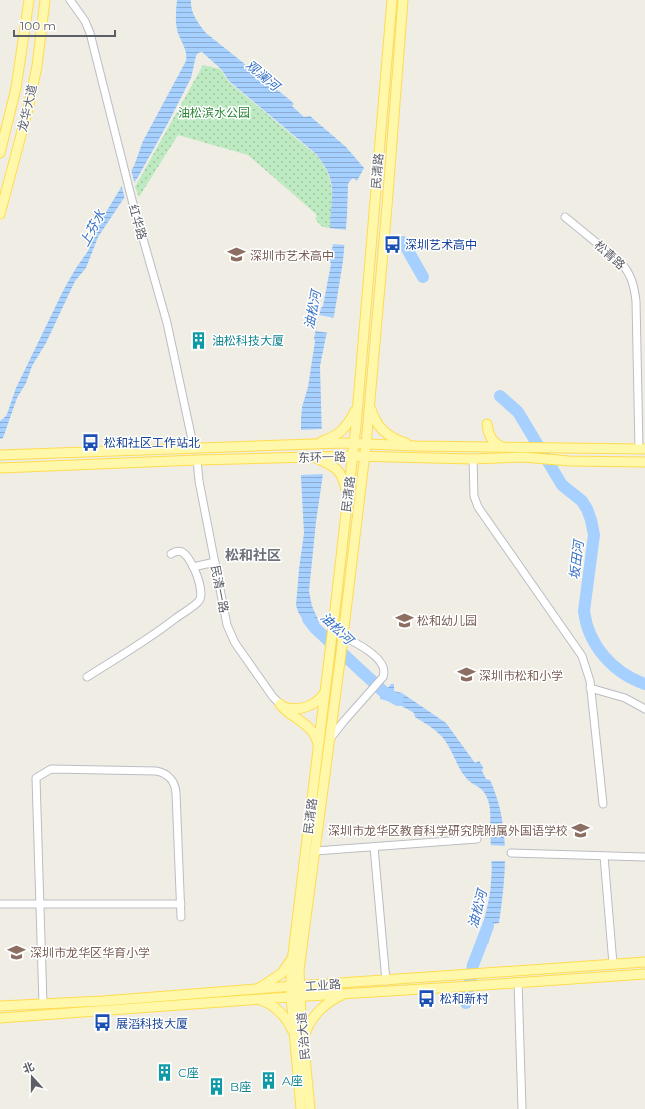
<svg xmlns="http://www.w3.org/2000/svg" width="645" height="1109" font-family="Montserrat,'Noto Sans SC',sans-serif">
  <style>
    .park { fill: url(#park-dots) }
    .water { fill: url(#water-rules) }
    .pier { fill: #f0eee4 }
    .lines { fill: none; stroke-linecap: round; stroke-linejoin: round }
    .river { stroke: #a5d0ff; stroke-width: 12 }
    .minor-casing { stroke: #bbbdc4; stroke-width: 9 }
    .major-casing { stroke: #ffdc4e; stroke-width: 11 }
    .minor { stroke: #fff; stroke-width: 7 }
    .major { stroke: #fff8aa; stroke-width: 9 }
    .labels { text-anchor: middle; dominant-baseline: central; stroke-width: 3; stroke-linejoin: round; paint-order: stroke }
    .street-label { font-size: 12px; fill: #5c5f66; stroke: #fff }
    .park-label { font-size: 12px; fill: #2c8537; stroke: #fff }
    .transit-label { font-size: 12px; fill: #164399; stroke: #fff; text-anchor: start }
    .education-label { font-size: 12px; fill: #785e54; stroke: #fff; text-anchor: start }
    .culture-label { font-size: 12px; fill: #0d838f; stroke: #fff; text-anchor: start }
    .water-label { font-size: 13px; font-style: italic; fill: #3872c6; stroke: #fff }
    .quarter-label { font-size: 14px; font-weight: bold; fill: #6d7178; stroke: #fff }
  </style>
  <defs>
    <pattern id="park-dots" width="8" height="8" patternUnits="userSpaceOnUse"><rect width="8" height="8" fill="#beeac1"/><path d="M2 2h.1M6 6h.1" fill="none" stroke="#9ec1a1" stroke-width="1.8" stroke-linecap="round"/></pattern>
    <pattern id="water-rules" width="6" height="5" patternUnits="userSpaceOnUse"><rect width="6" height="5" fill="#a5d0ff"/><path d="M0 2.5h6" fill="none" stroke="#8aacd2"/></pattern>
  </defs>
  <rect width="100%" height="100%" fill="#f0eee4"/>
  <!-- park -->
  <path class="park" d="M203,65L220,69L229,82L317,156C337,180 332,200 330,228C323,228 318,225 315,217H317L316,214L248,155L178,135L139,197L135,187Z"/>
  <!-- water -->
  <g class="water">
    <path d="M177,0H191C190,13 198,23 206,33L290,100L294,104L292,106L304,117L310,116L346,147L364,168L357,181L353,178L350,181L348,184L347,216L343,261L338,292L334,316L326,336L320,366L323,474L316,522L309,591L312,606L319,622L317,634L302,618L298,612L296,605L299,569L304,533L301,477V419L302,407L308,387L315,341L314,338L321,308L323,306L331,264C328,256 333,250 333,243C332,237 330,232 330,227C331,195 339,182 316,154L229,81L221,69L202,52L198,53L196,56L191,78L169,121L138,177L98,237L86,268L75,281L46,343L32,366L26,383L17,398L3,438L0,439V421L5,417L7,414L16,388L64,289L76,268L88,251L97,227L134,166L143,141L186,61C188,49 180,41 177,30C175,20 176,10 177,0Z"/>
    <path d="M391,684H394V691L402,693L446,723L475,763L479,761L483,767L482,771L486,779L490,780C511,826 506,875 499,923L494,924L488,944L478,939C484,920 490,901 491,882C493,862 490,843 490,823C491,813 490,799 483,791C479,786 472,784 468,780C458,770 454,754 446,742C439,731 426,724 415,717L414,713C403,706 393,702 380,699V698Z"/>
  </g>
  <!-- pier -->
  <g class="pier">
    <polygon points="131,169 135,185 125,199 121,183"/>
    <polygon points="328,228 348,230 346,245 331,244"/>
    <polygon points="319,315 335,318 329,333 316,331"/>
    <polygon points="325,429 325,474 299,475 298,430"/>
    <polygon points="489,845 507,846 507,861 489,861"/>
  </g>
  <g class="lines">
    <!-- river -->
    <g class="river">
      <polyline points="403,242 423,277"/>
      <path d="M500,396L518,412L562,485L582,501L587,509L591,520L594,535L584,611C588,645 613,673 645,684"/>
      <polyline points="308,619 315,628 384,692 398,700"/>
      <polyline points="466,1003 473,965 488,926"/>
    </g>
    <defs>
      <g id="minor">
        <polyline points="70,0 85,21 90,33 132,200 167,323 194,449"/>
        <path d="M565,217L620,262C631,273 634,285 636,301L639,449"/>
        <polyline points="473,459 474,496 478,507 582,656 590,681 603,804"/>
        <polyline points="197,460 199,481 227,625 235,643 273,697 280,704"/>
        <polyline points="193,567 215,562"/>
        <path d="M87,677C117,658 148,640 176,618C183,613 192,608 198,602C207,594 192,557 182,552C178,550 174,552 171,554"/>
        <polyline points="590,688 625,698 645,709"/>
        <path d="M329,740L344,721L383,677C390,659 355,642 342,636"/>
        <polyline points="374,847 386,981"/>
        <polyline points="315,851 477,839"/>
        <polyline points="511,853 645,857"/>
        <polyline points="604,856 613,964"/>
        <polyline points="0,904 181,904"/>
        <polyline points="518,982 522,1109"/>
        <path d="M43,1004L36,778L51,769L156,771C168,773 175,781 176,793L181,917"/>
      </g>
      <g id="major">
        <polyline points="0,153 16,88 29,0"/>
        <polyline points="0,214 28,109 37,66 45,0"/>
        <path d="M371,409C376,427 388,438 406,443"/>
        <path d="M487,424C488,434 492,443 502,447"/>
        <path d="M322,441C339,436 347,427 355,411"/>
        <polyline points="0,455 343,443 417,446 645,449"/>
        <path d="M316,458C334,466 342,469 346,490"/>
        <polyline points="0,468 197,460 352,456 473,459 523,457 569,461 645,462"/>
        <path d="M280,704C284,709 289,714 295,717C306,725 314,729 318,744"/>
        <path d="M282,706C297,713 317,706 325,692"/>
        <polyline points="259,988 282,973 291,960"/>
        <path d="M260,1000C274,1004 287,1017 292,1030"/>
        <polyline points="0,1006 103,1001 281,987 645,962"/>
        <polyline points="0,1018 275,998 455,987 645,974"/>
        <path d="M304,1038C308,1019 324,1003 342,995"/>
        <polyline points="301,1109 291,997 291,970 333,627 356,426 392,0"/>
        <polyline points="310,1109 301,1017 299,970 340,661 366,445 387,206 403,0"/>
      </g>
    </defs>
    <!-- minor casing -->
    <use href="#minor" class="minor-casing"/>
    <!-- major casing -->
    <use href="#major" class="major-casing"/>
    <!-- minor -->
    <use href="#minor" class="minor"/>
    <!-- major -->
    <use href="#major" class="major"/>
  </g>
  <!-- icons -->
  <defs>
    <symbol id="bus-bare" viewBox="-9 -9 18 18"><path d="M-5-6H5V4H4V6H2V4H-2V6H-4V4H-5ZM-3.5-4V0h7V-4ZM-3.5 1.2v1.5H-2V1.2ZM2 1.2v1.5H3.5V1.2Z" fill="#1a4fb4" stroke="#fff" stroke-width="2.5" paint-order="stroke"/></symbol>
    <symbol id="school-bare" viewBox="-9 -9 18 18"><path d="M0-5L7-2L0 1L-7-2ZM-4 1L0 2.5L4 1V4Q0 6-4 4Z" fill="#8d6e63" stroke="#fff" stroke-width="2.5" paint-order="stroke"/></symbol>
    <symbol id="building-bare" viewBox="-9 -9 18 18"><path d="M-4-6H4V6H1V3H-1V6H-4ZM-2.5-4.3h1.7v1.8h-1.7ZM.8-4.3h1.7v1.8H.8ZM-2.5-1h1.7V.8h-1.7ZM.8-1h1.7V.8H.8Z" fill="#0f9aa8" stroke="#fff" stroke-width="2.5" paint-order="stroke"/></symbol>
  </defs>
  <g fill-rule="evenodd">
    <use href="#bus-bare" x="380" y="232" width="25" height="25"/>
    <use href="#school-bare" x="224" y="242" width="25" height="25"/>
    <use href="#building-bare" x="186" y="328" width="25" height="25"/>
    <use href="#bus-bare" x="78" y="430" width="25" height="25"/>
    <use href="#school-bare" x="392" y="608" width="25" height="25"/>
    <use href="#school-bare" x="454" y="662" width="25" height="25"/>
    <use href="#school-bare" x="568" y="818" width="25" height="25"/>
    <use href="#school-bare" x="4" y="940" width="25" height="25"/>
    <use href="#bus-bare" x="414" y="986" width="25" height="25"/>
    <use href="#bus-bare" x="90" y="1010" width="25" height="25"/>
    <use href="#building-bare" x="152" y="1060" width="25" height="25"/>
    <use href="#building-bare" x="256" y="1068" width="25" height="25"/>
    <use href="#building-bare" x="204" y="1074" width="25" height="25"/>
  </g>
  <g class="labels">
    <!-- street labels -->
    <g class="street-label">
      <text transform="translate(27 108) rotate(-77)">龙华大道</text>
      <text transform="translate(377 171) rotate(-85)">民清路</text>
      <text transform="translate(138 222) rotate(74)">红华路</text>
      <text transform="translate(610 255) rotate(42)">松青路</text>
      <text transform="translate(322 457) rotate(-1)">东环一路</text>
      <text transform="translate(348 494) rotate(-83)">民清路</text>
      <text transform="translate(220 589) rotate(79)">民清一路</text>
      <text transform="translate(310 816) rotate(-83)">民清路</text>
      <text transform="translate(323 985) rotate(-4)">工业路</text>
      <text transform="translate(303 1036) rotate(-95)">民治大道</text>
    </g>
    <!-- park labels -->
    <g class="park-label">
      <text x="214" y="112">油松滨水公园</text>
    </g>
    <!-- transit labels -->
    <g class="transit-label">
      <text x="405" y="244">深圳艺术高中</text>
      <text x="104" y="442">松和社区工作站北</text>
      <text x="440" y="998">松和新村</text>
      <text x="116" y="1023">展滔科技大厦</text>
    </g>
    <!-- education labels -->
    <g class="education-label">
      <text x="250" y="255">深圳市艺术高中</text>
      <text x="417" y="620">松和幼儿园</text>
      <text x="479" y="675">深圳市松和小学</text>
      <text x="568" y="830" text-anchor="end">深圳市龙华区教育科学研究院附属外国语学校</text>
      <text x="30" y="952">深圳市龙华区华育小学</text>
    </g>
    <!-- culture labels -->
    <g class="culture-label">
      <text x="212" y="340">油松科技大厦</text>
      <text x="178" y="1072">C座</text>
      <text x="282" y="1080">A座</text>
      <text x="230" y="1086">B座</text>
    </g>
    <!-- water labels -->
    <g class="water-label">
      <text transform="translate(263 75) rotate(40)">观澜河</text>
      <text transform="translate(92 228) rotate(-62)">上芬水</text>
      <text transform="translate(312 310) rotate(-79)">油松河</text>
      <text transform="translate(576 560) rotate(-83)">坂田河</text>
      <text transform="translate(337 628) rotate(44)">油松河</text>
      <text transform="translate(477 909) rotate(-75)">油松河</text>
    </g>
    <!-- quarter labels -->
    <g class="quarter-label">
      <text x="253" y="555">松和社区</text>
    </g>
  </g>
  <!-- north arrow -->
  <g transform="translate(32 1077) rotate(339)" stroke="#ffffff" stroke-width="3" paint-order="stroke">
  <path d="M0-3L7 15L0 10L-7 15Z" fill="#5c5f66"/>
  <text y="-6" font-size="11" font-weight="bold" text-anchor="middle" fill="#5c5f66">北</text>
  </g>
  <!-- scale -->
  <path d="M14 30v6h101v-6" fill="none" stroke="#5c5f66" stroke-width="2"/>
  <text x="20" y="30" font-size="12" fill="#5c5f66" stroke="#ffffff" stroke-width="3" paint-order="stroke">100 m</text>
</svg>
